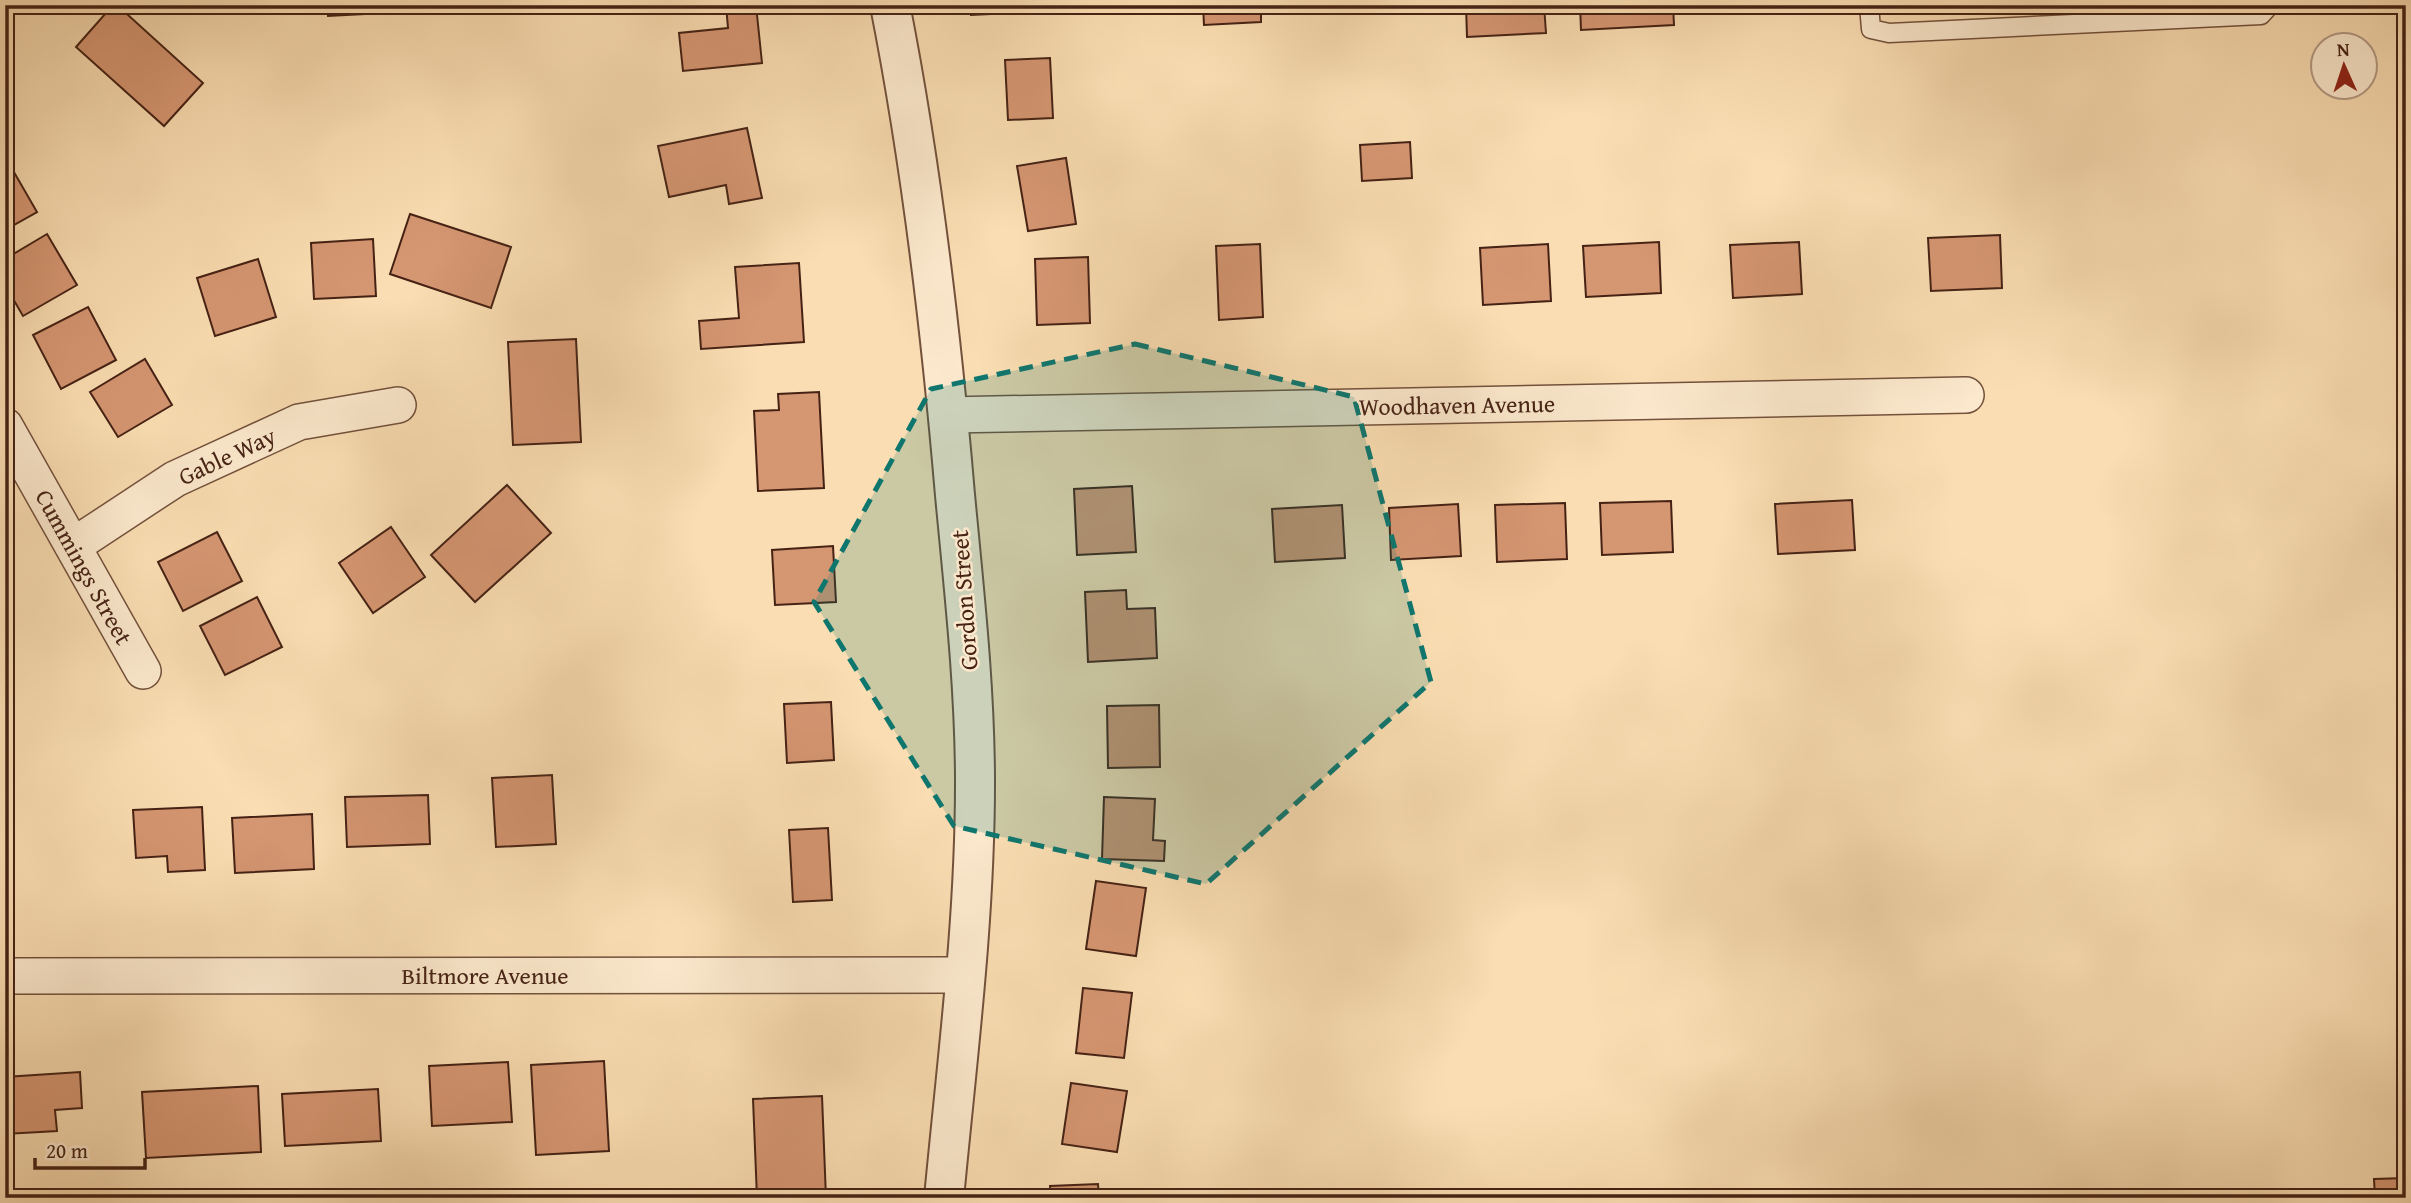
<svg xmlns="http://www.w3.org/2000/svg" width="2411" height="1203" font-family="'Gentium Book Plus',serif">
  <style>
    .building { fill: #d59672; stroke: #462215; stroke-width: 2 }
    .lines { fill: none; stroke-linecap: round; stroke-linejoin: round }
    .service-casing { stroke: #73513c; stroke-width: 21 }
    .minor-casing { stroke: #73513c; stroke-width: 38 }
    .tertiary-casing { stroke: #73513c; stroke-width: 42 }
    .service { stroke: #fce9cd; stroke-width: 18 }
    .minor { stroke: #fce9cd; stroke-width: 35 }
    .tertiary { stroke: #fce9cd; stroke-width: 38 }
    .marked { fill: #0f766e; fill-opacity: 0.2; stroke: #0f766e; stroke-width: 5; stroke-dasharray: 14 9; stroke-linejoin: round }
    .labels { text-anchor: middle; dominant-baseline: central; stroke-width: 5; stroke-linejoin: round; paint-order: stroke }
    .street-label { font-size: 24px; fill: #462215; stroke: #fce9cd }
  </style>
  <rect width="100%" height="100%" fill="#faddb2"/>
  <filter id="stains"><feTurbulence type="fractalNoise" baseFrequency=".00286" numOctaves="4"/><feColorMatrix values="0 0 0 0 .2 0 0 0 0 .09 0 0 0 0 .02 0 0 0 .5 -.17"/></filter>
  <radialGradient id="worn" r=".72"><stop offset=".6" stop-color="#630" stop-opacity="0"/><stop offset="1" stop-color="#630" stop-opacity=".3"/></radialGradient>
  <!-- building -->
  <g class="building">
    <polygon points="113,5 117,5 203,83 164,126 76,47"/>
    <polygon points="238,5 281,5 239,7"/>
    <polygon points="328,5 384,5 384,13 328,16"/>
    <polygon points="726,5 756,5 762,63 683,71 679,33 728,28"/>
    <polygon points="971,5 1050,5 1051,11 971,15"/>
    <polygon points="1203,5 1261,5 1261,22 1204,25"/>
    <polygon points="1466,5 1544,5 1546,33 1467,37"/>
    <polygon points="1580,5 1673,5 1674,25 1581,30"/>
    <polygon points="1050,58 1053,118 1008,120 1005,60"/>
    <polygon points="747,128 762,198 729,204 726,185 669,197 658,146"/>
    <polygon points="1410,142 1412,178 1362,181 1360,145"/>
    <polygon points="1066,158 1076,224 1028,231 1017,166"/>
    <polygon points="7,160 37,212 5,230 5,161"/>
    <polygon points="410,214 511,247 491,308 390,274"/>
    <polygon points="47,234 77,285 23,316 5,285 5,259"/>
    <polygon points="2000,235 2002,288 1931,291 1928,238"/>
    <polygon points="373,239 376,296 314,299 311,243"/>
    <polygon points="1659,242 1661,293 1586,297 1583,246"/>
    <polygon points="1799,242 1802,294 1733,298 1730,245"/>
    <polygon points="1260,244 1263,317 1219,320 1216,246"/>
    <polygon points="1548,244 1551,301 1483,305 1480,248"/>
    <polygon points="1088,257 1090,323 1037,325 1035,259"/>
    <polygon points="258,259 276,317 215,336 197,278"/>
    <polygon points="799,263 804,342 701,349 699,321 739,318 735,267"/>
    <polygon points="88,307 116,360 61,389 33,335"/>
    <polygon points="576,339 581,442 513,445 508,342"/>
    <polygon points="145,359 172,405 118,437 90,392"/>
    <polygon points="819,392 824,488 758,491 754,411 779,410 778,394"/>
    <polygon points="507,485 551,533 475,602 431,555"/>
    <polygon points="1132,486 1136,552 1077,555 1074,489"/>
    <polygon points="1852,500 1855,550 1778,554 1775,504"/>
    <polygon points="1671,501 1673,552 1602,555 1600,503"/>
    <polygon points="1565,503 1567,559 1497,562 1495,505"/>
    <polygon points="1458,504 1461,556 1391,560 1389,508"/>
    <polygon points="1342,505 1345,558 1275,562 1272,509"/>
    <polygon points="391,527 425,577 373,613 339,563"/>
    <polygon points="217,532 242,581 183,611 158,562"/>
    <polygon points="833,546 836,602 775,605 772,550"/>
    <polygon points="1126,590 1127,609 1155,608 1157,658 1088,662 1085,592"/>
    <polygon points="257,597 282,647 225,675 200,626"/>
    <polygon points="831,702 834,760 787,763 784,704"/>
    <polygon points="1159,705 1160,767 1108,768 1107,706"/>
    <polygon points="552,775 556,844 496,847 492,778"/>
    <polygon points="428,795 430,844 347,847 345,797"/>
    <polygon points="1104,797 1155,799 1153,840 1165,841 1164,861 1102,859"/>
    <polygon points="202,807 205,870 168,872 167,856 136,858 133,810"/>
    <polygon points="312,814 314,869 235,873 232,818"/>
    <polygon points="828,828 832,900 793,902 789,830"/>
    <polygon points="1096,881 1146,888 1136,956 1086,949"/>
    <polygon points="1083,988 1132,993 1124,1058 1076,1053"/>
    <polygon points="604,1061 609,1151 536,1155 531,1065"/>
    <polygon points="508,1062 512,1122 432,1126 429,1066"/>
    <polygon points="80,1072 82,1108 55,1110 57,1131 5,1134 5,1077"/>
    <polygon points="1071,1083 1127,1091 1117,1152 1062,1144"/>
    <polygon points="258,1086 261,1152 146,1158 142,1092"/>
    <polygon points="378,1089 381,1141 285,1146 282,1094"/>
    <polygon points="822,1096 826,1198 757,1198 753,1099"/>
    <polygon points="2406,1178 2406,1198 2375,1198 2374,1179"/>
    <polygon points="1098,1184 1099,1198 1051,1198 1050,1186"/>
  </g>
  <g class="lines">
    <defs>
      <polyline id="service" points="1869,5 1871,29 1889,33 2261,15 2270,5"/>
      <g id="minor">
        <polyline points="948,415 1966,395"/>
        <polyline points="5,426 143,671"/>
        <polyline points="73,546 175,479 299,422 398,405"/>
        <polyline points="5,976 966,975"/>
      </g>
      <path id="tertiary" d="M890,5C922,167 941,330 955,495C964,590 975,687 975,783C975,922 957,1060 944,1198"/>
    </defs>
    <!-- service casing -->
    <use href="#service" class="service-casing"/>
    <!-- minor casing -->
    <use href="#minor" class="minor-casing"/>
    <!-- tertiary casing -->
    <use href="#tertiary" class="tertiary-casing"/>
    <!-- service -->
    <use href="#service" class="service"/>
    <!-- minor -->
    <use href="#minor" class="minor"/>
    <!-- tertiary -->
    <use href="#tertiary" class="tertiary"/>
  </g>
  <!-- marked area -->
  <path class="marked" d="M1135,344L1354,397L1431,682L1206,884L954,826L814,602L931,389Z"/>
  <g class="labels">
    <!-- street labels -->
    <g class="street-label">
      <text transform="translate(1457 405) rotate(-1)">Woodhaven Avenue</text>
      <text transform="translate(227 456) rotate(-25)">Gable Way</text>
      <text transform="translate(84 567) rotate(61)">Cummings Street</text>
      <text transform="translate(964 600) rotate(-94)">Gordon Street</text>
      <text x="485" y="975">Biltmore Avenue</text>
    </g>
  </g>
  <!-- margin -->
  <rect width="2411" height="1203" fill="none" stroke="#faddb2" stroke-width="28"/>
  <rect x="7" y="7" width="2397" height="1189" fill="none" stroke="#462215" stroke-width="3.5"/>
  <rect x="14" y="14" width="2383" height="1175" fill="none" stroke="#462215" stroke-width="2"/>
  <!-- north arrow -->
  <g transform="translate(2344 66) rotate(357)"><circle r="33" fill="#fce9cd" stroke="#b39983" stroke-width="2"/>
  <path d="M0-5L12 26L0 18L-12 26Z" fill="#8f2418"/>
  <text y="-10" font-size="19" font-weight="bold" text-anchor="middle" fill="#462215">N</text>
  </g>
  <!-- scale -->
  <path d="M35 1158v10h110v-10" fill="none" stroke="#462215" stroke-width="3.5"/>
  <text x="46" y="1158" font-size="21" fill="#462215" stroke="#fce9cd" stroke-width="5" paint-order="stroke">20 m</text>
  <rect width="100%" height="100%" filter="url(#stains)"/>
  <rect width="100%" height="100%" fill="url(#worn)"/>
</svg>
